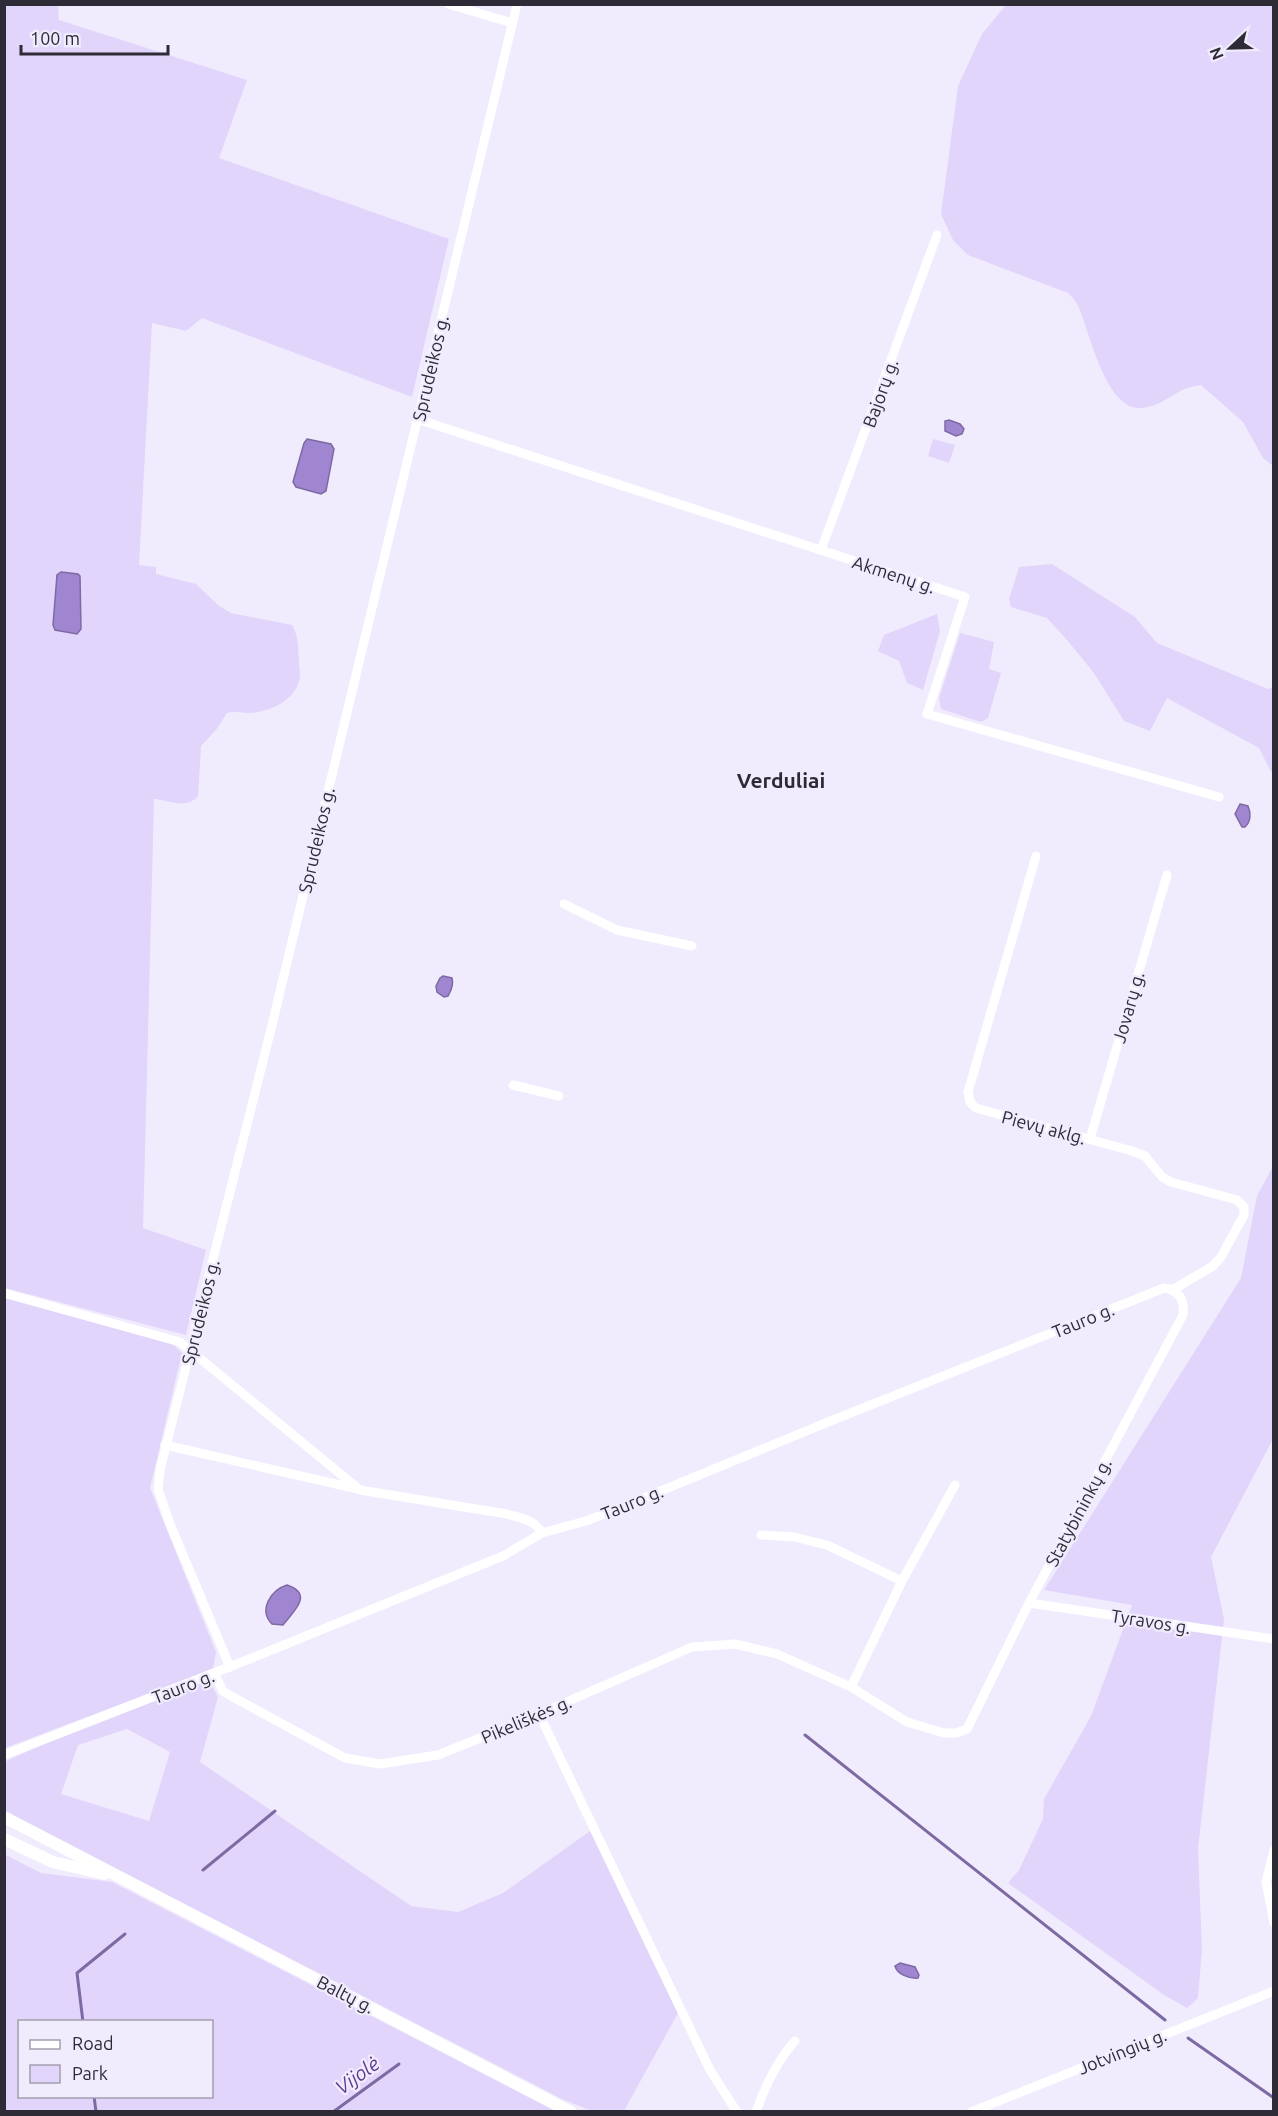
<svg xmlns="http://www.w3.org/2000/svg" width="1278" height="2116" font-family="Ubuntu,sans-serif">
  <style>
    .green { fill: #e1d5fb; fill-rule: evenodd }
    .water { fill: #a085d0; stroke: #7e6aa2; stroke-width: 1.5 }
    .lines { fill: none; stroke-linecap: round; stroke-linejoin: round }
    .stream { stroke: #7e6aa2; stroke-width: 3 }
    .minor { stroke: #fff; stroke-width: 9 }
    .secondary { stroke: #fff; stroke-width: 12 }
    .labels { text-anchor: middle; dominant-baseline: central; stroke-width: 4.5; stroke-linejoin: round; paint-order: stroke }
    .street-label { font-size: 18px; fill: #2f2b36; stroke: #f1ecfd }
    .water-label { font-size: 20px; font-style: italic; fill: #5d3891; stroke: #f1ecfd }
    .quarter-label { font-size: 21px; font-weight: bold; fill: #2f2b36; stroke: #f1ecfd }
  </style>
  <rect width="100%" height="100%" fill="#f1ecfd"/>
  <!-- green -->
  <g class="green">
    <path d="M4,5H58L59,20L247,80L219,158L449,239L412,397L202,318L186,331L152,323L139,565L156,567V574L196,584L219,606L231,613L292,625C299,637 298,649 299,662C299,667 300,672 300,676C298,699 271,712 250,713C242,713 236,711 227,713L216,730L201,746L198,796C186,810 170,800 154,799L143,1228L206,1250L186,1335L5,1288Z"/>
    <path d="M1006,5H1273V466L1263,458L1243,422L1201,385C1174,388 1165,406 1142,408C1106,412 1090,333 1079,308C1077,302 1072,297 1068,293L968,255L953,240L941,214L958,86L982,34Z"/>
    <polygon points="933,439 955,445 949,463 928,456"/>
    <polygon points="1052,564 1135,617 1157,643 1268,689 1273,687 1273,773 1271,772 1259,748 1167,698 1150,731 1124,721 1094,673 1067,640 1047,618 1011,607 1009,599 1019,567"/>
    <polygon points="937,614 940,631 923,690 907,683 899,661 878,651 884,635"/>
    <polygon points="960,633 994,642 989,669 1001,673 988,718 981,722 941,709 939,698"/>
    <polygon points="1273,1166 1273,1439 1211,1557 1224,1619 1198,1849 1202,1950 1198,1998 1187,2008 1164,1995 1008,1883 1019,1870 1043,1819 1044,1799 1091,1716 1132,1605 1044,1590 1241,1278 1257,1196"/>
    <polygon points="4,1298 173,1344 182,1353 150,1488 216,1652 213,1669 5,1748"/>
    <path d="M204,1682L211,1684L218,1697L200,1762L411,1906L458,1912L503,1893L590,1831L678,2013L624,2111H592L562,2099L5,1811L4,1762L42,1745ZM127,1729L170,1752L149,1821L61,1794L78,1745Z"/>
    <path d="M4,1854L41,1873L112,1882L555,2111H5ZM20,2022H212V2096H20Z"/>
  </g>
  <!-- water -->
  <g class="water">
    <polygon points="949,420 960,424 964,429 962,434 956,436 945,431 945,421"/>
    <polygon points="307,439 331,444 334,449 326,491 321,494 296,487 293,482 304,443"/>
    <polygon points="61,572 78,574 80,576 81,629 77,634 55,630 53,625 57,575"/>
    <path d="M1240,804L1248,806C1251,813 1251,822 1245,827H1242L1235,814Z"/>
    <path d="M443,976L452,978C454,985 451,991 448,996L444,997L437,992L436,986L440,978Z"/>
    <path d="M287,1585C314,1594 294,1611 283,1625L272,1624C258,1610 271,1590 287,1585Z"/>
    <path d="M900,1963L915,1967L919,1975L918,1978C909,1979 897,1974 895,1966Z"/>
  </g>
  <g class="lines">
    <!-- stream -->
    <g class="stream">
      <polyline points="805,1735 1165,2020"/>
      <polyline points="203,1870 275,1811"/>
      <polyline points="83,2022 77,1973 125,1934"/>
      <polyline points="1188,2038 1274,2098"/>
      <polyline points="94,2096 96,2112"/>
      <polyline points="333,2112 399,2064"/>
    </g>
    <!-- minor -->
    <g class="minor">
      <polyline points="448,4 512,23"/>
      <polyline points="417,419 965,597 927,714 1219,797"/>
      <polyline points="821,550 937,235"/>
      <polyline points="1036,856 968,1092 970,1102 976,1108 1132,1151 1145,1156 1162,1177 1171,1182 1237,1200 1244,1207 1244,1215 1221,1257 1213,1266 1174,1289"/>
      <polyline points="564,904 617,930 692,946"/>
      <polyline points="513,1085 559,1096"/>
      <polyline points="1090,1139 1167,875"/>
      <path d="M4,1293L180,1342L360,1490L507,1514C521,1518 535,1520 542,1533"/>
      <polyline points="165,1445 358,1489"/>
      <polyline points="761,1535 794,1537 827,1545 902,1581"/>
      <polyline points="1029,1603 1274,1639"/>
      <polyline points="230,1667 170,1524 158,1489 160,1470 272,1025 517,4"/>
      <polyline points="851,1687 902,1581 955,1485"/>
      <polyline points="539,1714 710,2070 737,2112"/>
      <path d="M4,1755L252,1658L503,1556L542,1533L586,1521L617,1509L833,1420L1164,1288C1179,1290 1185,1300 1183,1315L1029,1603L967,1729L956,1733H944L907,1722L851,1687L777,1654L735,1644L692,1647L539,1714L438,1755L380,1764L345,1758L231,1696L223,1691L214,1673"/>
      <polyline points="1274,1850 1266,1882 1274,1923"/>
      <path d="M756,2112C765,2086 777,2061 795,2041"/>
      <polyline points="971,2112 1274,1991"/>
    </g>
    <!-- secondary -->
    <g class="secondary">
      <polyline points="4,1817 571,2112"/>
      <polyline points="4,1839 53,1862 104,1874"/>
    </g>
  </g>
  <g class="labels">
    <!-- street labels -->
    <g class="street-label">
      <text transform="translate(430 368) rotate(-77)">Sprudeikos g.</text>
      <text transform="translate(880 393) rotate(-70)">Bajorų g.</text>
      <text transform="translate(894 574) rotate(18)">Akmenų g.</text>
      <text transform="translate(316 840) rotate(-77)">Sprudeikos g.</text>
      <text transform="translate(1128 1007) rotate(-74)">Jovarų g.</text>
      <text transform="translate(1044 1127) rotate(15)">Pievų aklg.</text>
      <text transform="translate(200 1312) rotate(-76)">Sprudeikos g.</text>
      <text transform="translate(1083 1320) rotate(-22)">Tauro g.</text>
      <text transform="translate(632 1502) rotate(-22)">Tauro g.</text>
      <text transform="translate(1078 1512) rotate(-62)">Statybininkų g.</text>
      <text transform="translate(1151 1621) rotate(9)">Tyravos g.</text>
      <text transform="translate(183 1686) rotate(-21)">Tauro g.</text>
      <text transform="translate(526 1719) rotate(-23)">Pikeliškės g.</text>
      <text transform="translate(346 1994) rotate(27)">Baltų g.</text>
      <text transform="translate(1122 2051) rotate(-22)">Jotvingių g.</text>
    </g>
    <!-- water labels -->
    <g class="water-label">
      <text transform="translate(357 2075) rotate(-36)">Vijolė</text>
    </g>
    <!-- quarter labels -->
    <g class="quarter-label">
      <text x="781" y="780">Verduliai</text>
    </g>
  </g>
  <!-- border -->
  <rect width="1278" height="2116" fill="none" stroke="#2f2b36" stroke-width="12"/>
  <!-- legend -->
  <rect x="18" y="2020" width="195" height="78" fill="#f1ecfd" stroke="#a39fad" stroke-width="1.5"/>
  <rect x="30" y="2040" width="30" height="9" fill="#ffffff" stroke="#a39fad" stroke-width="1.5"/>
  <text x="72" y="2050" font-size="18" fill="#2f2b36">Road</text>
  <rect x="30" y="2065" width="30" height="18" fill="#e1d5fb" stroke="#a39fad" stroke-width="1.5"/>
  <text x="72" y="2080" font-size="18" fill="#2f2b36">Park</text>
  <!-- north arrow -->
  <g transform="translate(1230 48) rotate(248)" stroke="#f1ecfd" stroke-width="4.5" paint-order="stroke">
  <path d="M0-4.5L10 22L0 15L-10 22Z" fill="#2f2b36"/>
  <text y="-9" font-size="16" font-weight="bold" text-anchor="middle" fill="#2f2b36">N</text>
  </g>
  <!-- scale -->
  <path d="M21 45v9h147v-9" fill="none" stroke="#2f2b36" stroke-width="3"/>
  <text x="30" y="45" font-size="18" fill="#2f2b36" stroke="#f1ecfd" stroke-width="4.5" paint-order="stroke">100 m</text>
</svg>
